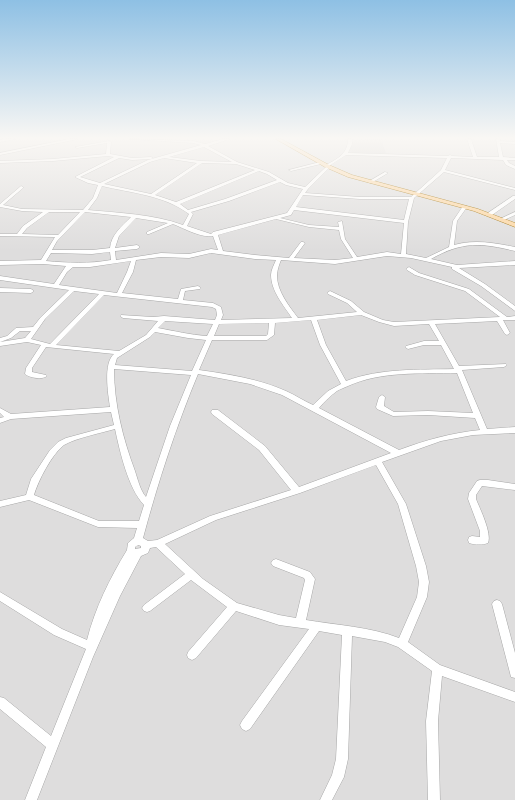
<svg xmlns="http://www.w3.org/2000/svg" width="515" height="800" font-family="'Titillium Web',sans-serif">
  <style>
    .residential { fill: #dedddd }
    .religious { fill: #cecece }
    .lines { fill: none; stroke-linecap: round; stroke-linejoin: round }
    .minor-casing { stroke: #a7a7a7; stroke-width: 1 }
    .major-casing { stroke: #9c6b00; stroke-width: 1 }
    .minor { fill: #fff; fill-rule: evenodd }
    .major { fill: #fdd6a0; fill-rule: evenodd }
  </style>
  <rect width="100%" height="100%" fill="#f1eee7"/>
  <!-- residential -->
  <rect class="residential" x="0" y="139" width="515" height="661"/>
  <!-- religious -->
  <polygon class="religious" points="381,139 386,153 353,153 350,151 353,140"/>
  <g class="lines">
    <defs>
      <g id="minor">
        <polygon points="5,139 16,139 0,142 0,140"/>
        <polygon points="69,139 78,139 0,155 0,153"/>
        <path d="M130,139L193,141L205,144L223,139H230L208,146L237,162L269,172L288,183L305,187L326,167V165C337,159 348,154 348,139H352V144L348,153L448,156L450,155L452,156L473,157L467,139H471L477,157H499L496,139H500V141L515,142V144L500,143L503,157L515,158V160H507L509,163L515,166V169L506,165L503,160L451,158L445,170L515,188V190L444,172L414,198L408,222L406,254L426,258L449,247L453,221L463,206H467V207L457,221L454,245C474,239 495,243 515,247V251C481,243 463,241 431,259L457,265L515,261V265L459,268L485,284L515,306V311L481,286L452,269V267L411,258L387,256L335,264L281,260C279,265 277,270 277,276C277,291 289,306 298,318L357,312L347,303L328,294L327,293L330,291L351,301L364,312L383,320L394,322L500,317L465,291L415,275L407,270L406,269L409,267L419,273L469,289L507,317L515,316V320H503L510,333L507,335L505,334L497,321L435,324L459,366L506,364L507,365L504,367L462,370L487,429L515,427V433L473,435L441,441L382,462L406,504L426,566L429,582L427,597L408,642L440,665L515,692V702L442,676L438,721L440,800H428L426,721L432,671L398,647L385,642L352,636L348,759L344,777L332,800H320L332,775L336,759L342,635L319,631L250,729L246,731L242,729L240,725L242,721L309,629L279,625L236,611L196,658L192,660L188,658L187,655L188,652L227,607L191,580L150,611L147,612L144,611L142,608L144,605L185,574L156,547L150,548L148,553L141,556L120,596L93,657L37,800H25L46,747L0,709V697L4,698L51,736L86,649L54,635L0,601V592L62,629L87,640C95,608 110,578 127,550L128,543L134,538L137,528L98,527L29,500L0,507V501L26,495L31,479L50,450L58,442L66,438L114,425L111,412L11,419L0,423V418L4,417L0,413V408L11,414L110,407C108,394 103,363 114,354L46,347L32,368V372L46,375L47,376C42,380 30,378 25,374L26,368L41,345L27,342L0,346V342L25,338L31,331H20L11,338L0,342V338L7,336L16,328L33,327L41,317L69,290L0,280V276L54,284L66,266L43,264L0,265V261L41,260L55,237L0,236V234H17L23,226L43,212L22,211L0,207V204L21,186L23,187V188L3,205L22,209L83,210L93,198L98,185L88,183L75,177L114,157L108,156L53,161L0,163V161L53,159L106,154L107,143L77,148L75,147L109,141L111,142L110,154L132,158L151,157L153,158L151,159L132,160L119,158L80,177L100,183L148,160L201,145L193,143ZM204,147L232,162L201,161L169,157ZM346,155L447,158L441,170L411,197H360L305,193L308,189L329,168V166ZM164,158L197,163L151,194L104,184L150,162ZM202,163L236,164L255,170L176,202L155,195ZM259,171L267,174L277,180L225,199L188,210L180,204ZM280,182L286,185L303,189L287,213L213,232L211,234L187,226L193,214L191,212L229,201ZM102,186C131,193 164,195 189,214L183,225C153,214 119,213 88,210L97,198ZM303,195L360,199H409L404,220L296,207ZM294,210L404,223L401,254L387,252L357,257L345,239L342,221L338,222L339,227L309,225L280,218L291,215ZM49,212H80L58,235L22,234L27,228ZM85,212L131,217C122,226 111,235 110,248L92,250H52L57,241ZM136,218L168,223L147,232V234H149L173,224C185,229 201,238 213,236L218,250L211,249L189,254L161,253L116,260L115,251L137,249L140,247L137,245L115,248L119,236ZM276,219L309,227L339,230L341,239L353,258L335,260L294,258L305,243L303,242H301L289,258L255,255L223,251L218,235ZM110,252L111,260C88,264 69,263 46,261L51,253L92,254ZM211,253L255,259L276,260C274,265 271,270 271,275C271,291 284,306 292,318L221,320L223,315L221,307L213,303L183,300L185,291L200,289L201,288L198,286L181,289L178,299L122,293L133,272L136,260L161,257L189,258ZM131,261L127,272L117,293L59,285L67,272L73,267H90ZM74,291L99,294L50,344L31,339L45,319ZM104,295L212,307L216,309L217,315L215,320L164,316L153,317L121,315L120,316L123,318L158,321L146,335L119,351L56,345ZM361,315L379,322L394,326L429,324L439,341H424L406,346L405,347L408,349L424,345H441L454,369C419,370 380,368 346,381L326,345L317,320ZM311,320L320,345L341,384L328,391L313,405C304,401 295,395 286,391C259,379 228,374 199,370L212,340H267L274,335L275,323ZM165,321L213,324L207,336C190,335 175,331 158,328ZM269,323L268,334L266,336H214L219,324ZM155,332L188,338L206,340L192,371L115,365L117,358L150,337ZM114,369L191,375L170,426L146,497C140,490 138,480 135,471C123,439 114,404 114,369ZM457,373L473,413L428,411L394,412L384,406L385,397L382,395L379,397L376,407L377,409L393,416L428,415L475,418L480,430C451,433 426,440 399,450L319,408C324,402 330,396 337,391C340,389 344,388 348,386C381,371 420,374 457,373ZM198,374L250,384L282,395L391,453L299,487L265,446L218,410H212L211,412L212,414L259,450L291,490L210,516L157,540L148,541L143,538C158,482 176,427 198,374ZM115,429C120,452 128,488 144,505L139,521H99L34,495C38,481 52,454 64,445C76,438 101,433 115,429ZM376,465L398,504L416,566L419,582L417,597L399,638C371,627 336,625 306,620L315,579L310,572L276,559L273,560L271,563L273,566L304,578L305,580L296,618L279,615L237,603L203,579L165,544L216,520L300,493ZM138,545L141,546V548L135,549V547Z"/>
        <polygon points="320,162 321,162 321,164 291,171 289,170"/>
        <polygon points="385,172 388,173 371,183 368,182"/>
        <polygon points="513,196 515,196 515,199 492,215 488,215 488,213"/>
        <polygon points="515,212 515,215 504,220 500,219"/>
        <polygon points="0,288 31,289 34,291 31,293 0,292"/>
        <path d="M480,480H488L515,484V490L482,486L476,495V499C480,509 492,533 488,543C482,545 476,545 469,543L468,540L469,537L472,536L480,537V531L468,499L469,493L477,481Z"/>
        <polygon points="497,600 500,601 502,604 515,653 515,678 511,677 510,673 492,604 494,601"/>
      </g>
      <polygon id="major" points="276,139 281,139 329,165 352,175 478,209 515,223 515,227 474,211 348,177 325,167"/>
    </defs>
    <!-- minor casing -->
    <use href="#minor" class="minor-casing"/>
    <!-- major casing -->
    <use href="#major" class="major-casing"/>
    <!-- minor -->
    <use href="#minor" class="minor"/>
    <!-- major -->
    <use href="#major" class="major"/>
  </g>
  <!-- sky -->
  <linearGradient id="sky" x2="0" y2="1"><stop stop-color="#8ec0e4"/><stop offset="0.55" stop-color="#f9f7f4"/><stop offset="1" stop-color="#f9f7f4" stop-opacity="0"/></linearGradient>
  <rect width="515" height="251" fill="url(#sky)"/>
</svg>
